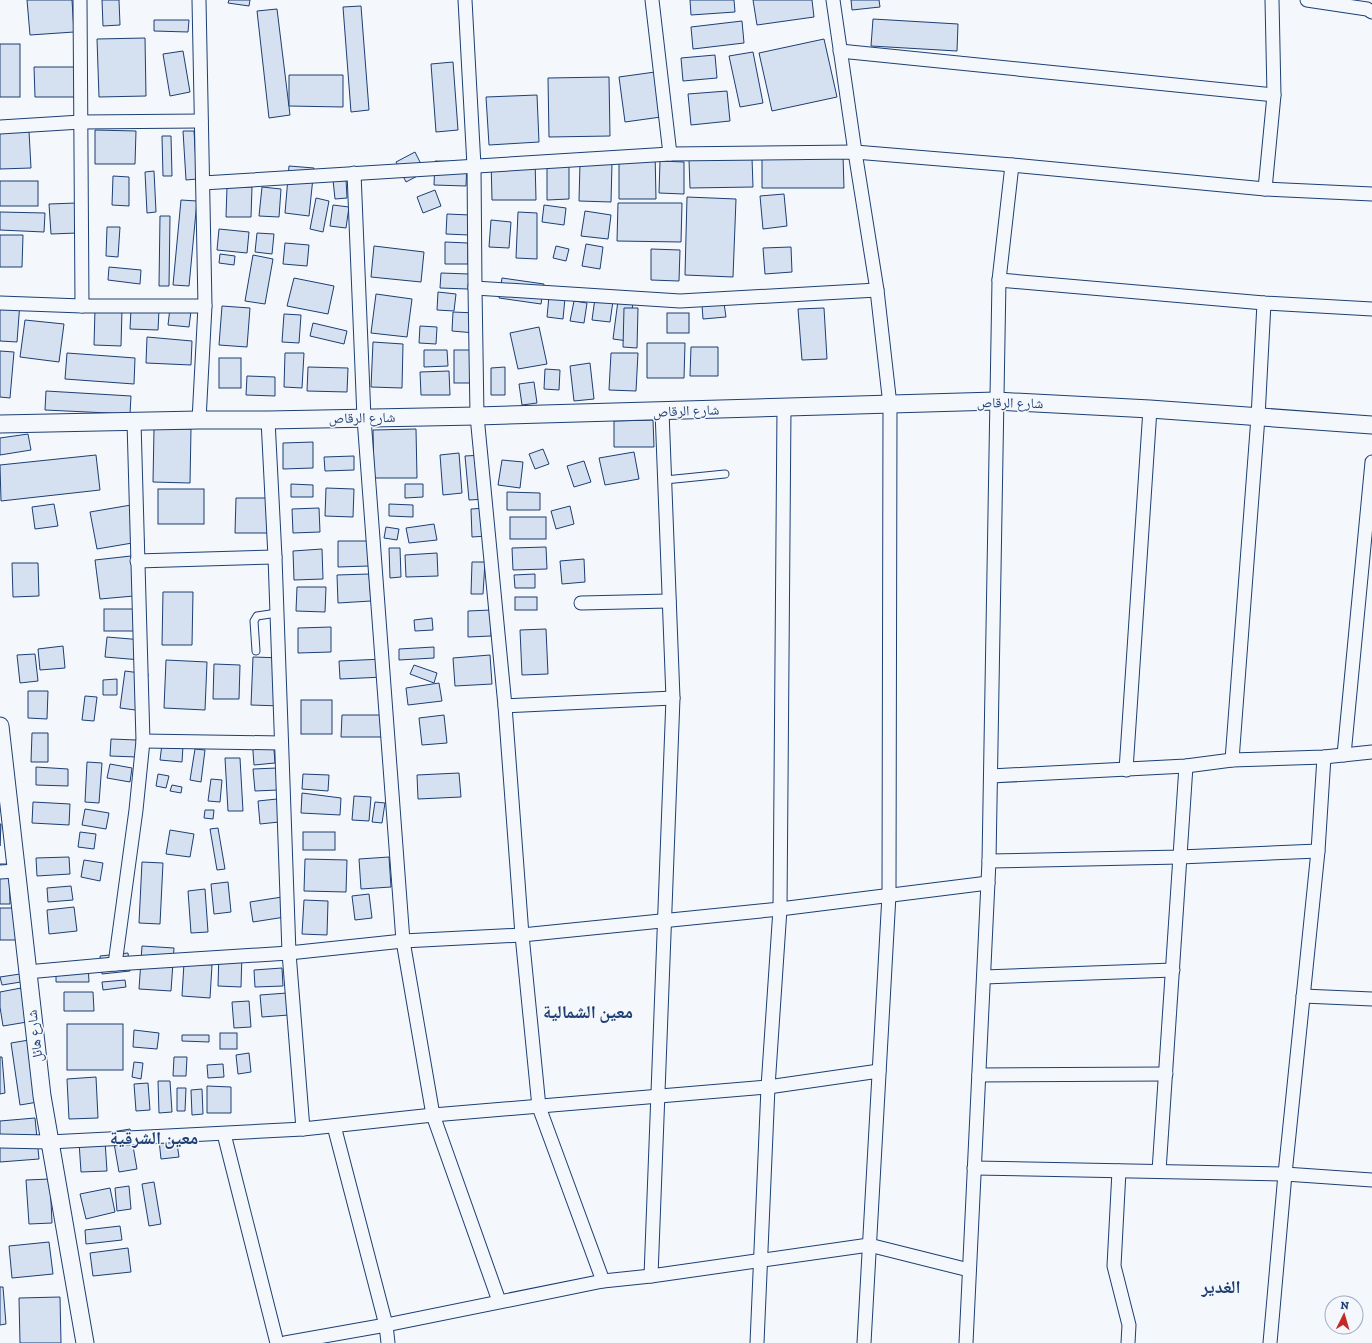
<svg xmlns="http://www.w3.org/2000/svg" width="1372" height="1343" font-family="'Zilla Slab','Noto Naskh Arabic',serif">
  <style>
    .building { fill: #d5e0f0; stroke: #1d3f73 }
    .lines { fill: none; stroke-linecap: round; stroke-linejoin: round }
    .service-casing { stroke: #1d3f73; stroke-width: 9 }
    .minor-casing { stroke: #1d3f73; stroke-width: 15 }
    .tertiary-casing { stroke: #1d3f73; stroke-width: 19 }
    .service { stroke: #f4f7fb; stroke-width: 7 }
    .minor { stroke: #f4f7fb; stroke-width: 13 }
    .tertiary { stroke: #f4f7fb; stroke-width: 17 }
    .labels { text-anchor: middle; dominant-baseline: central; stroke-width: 3; stroke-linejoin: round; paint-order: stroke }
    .street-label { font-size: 14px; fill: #1d3f73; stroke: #f4f7fb }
    .district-label { font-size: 18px; font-weight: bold; fill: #1d3f73; stroke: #f4f7fb }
  </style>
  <rect width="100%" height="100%" fill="#f4f7fb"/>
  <!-- building -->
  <g class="building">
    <polygon points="27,0 72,0 74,32 30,35"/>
    <polygon points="102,0 119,0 120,25 103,26"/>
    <polygon points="229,0 250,0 249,6 228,3"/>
    <polygon points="690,0 734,0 735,12 691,15"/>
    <polygon points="753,0 812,0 814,17 757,25"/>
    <polygon points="851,0 879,0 880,7 852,10"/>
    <polygon points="361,6 369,110 351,112 343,7"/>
    <polygon points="277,9 290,115 269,118 257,11"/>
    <polygon points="873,19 958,24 957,51 871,46"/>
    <polygon points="154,20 189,20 188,32 154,31"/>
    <polygon points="742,21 744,43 693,49 691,27"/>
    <polygon points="145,38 146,96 99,97 97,39"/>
    <polygon points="824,39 837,97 772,111 759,53"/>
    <rect x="0" y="44" width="20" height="53"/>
    <polygon points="183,51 190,92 170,96 163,54"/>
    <polygon points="753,52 763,103 740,107 729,56"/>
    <polygon points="715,55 717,78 683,81 681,58"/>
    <polygon points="453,62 458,130 436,132 431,64"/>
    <polygon points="34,67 75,67 75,97 35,97"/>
    <polygon points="655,72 661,117 625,122 619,77"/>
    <polygon points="289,75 343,75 343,107 289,106"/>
    <polygon points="609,77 610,136 549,137 548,78"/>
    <polygon points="727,91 730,121 691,125 688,94"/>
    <polygon points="537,95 539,142 489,145 486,97"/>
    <polygon points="95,130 136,131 135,164 95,164"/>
    <polygon points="29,131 31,168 0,169 0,132"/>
    <polygon points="183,131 194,131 197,179 186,180"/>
    <polygon points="162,136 171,136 172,176 163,176"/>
    <polygon points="619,151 655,151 656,199 619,199"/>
    <polygon points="415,152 425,172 406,182 396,162"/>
    <polygon points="762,156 843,156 844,188 762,188"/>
    <polygon points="752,158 753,187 690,188 689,160"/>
    <polygon points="491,159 535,159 536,200 492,200"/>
    <polygon points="547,160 569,160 569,199 547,200"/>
    <polygon points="435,161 467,162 466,186 434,185"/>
    <polygon points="660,161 684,162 684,194 659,193"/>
    <polygon points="580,163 612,163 611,202 579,201"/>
    <polygon points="289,166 314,168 309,216 285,213"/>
    <polygon points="154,171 156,212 147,213 145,172"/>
    <polygon points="113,176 129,177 129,206 112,205"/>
    <polygon points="346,179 347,198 335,199 333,180"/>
    <rect x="0" y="181" width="38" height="25"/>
    <polygon points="227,187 252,187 251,217 226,217"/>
    <polygon points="262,187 281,189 279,217 259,216"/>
    <polygon points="435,190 441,206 423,213 417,197"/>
    <polygon points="784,194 787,226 763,229 760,196"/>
    <polygon points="687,197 736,199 733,277 685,275"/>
    <polygon points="316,198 329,201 323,232 310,229"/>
    <polygon points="181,200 197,201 189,286 173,285"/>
    <polygon points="76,203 77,233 51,234 49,204"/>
    <polygon points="618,203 682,203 681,242 617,241"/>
    <polygon points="333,205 349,207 346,228 330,226"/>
    <polygon points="544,205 566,208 564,225 542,222"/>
    <polygon points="585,211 611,215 608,239 581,236"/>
    <polygon points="0,212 45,213 44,232 0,230"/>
    <polygon points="518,212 537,213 537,259 516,258"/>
    <polygon points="447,214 470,215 469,235 446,234"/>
    <polygon points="160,216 170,216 169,286 159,286"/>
    <polygon points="491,220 511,222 509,248 489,247"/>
    <polygon points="107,227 120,227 118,257 106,256"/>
    <polygon points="219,229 249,232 247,253 217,250"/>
    <polygon points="257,233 274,234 272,254 255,252"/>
    <polygon points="0,235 23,235 22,267 0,267"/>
    <polygon points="445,242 468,243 468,264 445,264"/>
    <polygon points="285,243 309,245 307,266 283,264"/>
    <polygon points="586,244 603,247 600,269 582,266"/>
    <polygon points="374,246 424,252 421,282 371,277"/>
    <polygon points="556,246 569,249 566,261 553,258"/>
    <polygon points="791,247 792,272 765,274 763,248"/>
    <polygon points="651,249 680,250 679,281 651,280"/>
    <polygon points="220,254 235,256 234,265 219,263"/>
    <polygon points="253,255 273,259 265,304 245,301"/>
    <polygon points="109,267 141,270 140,284 108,280"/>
    <polygon points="441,273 469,274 468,289 440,288"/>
    <polygon points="294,278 334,286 328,314 287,306"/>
    <polygon points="502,278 544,284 541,304 499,298"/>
    <polygon points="438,292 456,294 454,311 437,310"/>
    <polygon points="619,293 634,295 628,341 613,339"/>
    <polygon points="376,294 412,299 407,337 371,333"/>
    <polygon points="549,296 565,298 563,319 547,317"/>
    <polygon points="595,298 613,301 610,322 592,320"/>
    <polygon points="0,300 20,302 17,342 0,341"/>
    <polygon points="574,301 587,303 584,323 570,321"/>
    <polygon points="724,303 726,317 703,319 702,305"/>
    <polygon points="222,306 250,308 247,347 219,345"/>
    <polygon points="170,308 191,311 189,327 168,325"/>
    <polygon points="624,308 638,308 637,348 623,347"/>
    <polygon points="824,308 827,359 802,360 798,309"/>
    <polygon points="95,309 122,310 121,346 94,345"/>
    <polygon points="131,309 159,310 158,330 130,329"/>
    <polygon points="453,312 476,313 475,333 452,331"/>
    <rect x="667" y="313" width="22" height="20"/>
    <polygon points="284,314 301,315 299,343 282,342"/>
    <polygon points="25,320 64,324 59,362 20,357"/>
    <polygon points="313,323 347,331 344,344 310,336"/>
    <polygon points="420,326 437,327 436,344 419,343"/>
    <polygon points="539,327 547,364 518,369 510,333"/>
    <polygon points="147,337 192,341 191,365 146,363"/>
    <polygon points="373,342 403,344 402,388 371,387"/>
    <polygon points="647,343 685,343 684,378 647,378"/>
    <polygon points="691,347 718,347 718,376 690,376"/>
    <polygon points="424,350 447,350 448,366 424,367"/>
    <rect x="454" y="350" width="16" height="33"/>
    <polygon points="0,351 14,352 10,398 0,397"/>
    <polygon points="67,353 135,358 134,384 65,379"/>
    <polygon points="285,353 304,353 302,388 284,387"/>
    <polygon points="611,353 638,353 636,391 609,390"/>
    <rect x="219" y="358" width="22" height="30"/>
    <polygon points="590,363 594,399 574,401 570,366"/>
    <polygon points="308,367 348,368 347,392 307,391"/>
    <polygon points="505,367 505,395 491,395 491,368"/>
    <polygon points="545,369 560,370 559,390 544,389"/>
    <polygon points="449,371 450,395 421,395 420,372"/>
    <polygon points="247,376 275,377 275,396 246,395"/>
    <polygon points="534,382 537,403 522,405 519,384"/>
    <polygon points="46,391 131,396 130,414 45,410"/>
    <polygon points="653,420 654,447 614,447 614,421"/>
    <polygon points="154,429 191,429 190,483 153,482"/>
    <polygon points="416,429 417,478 374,478 373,430"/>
    <polygon points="28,434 31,450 0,455 0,438"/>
    <polygon points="313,442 313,468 283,469 283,443"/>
    <polygon points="543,449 549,464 535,469 529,454"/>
    <polygon points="634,452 639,479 605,485 599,458"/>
    <polygon points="459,453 462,493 443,495 440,455"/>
    <polygon points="96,455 100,490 1,501 0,465"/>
    <polygon points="483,455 486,499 469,500 465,456"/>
    <polygon points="354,456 354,470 325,471 324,457"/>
    <polygon points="502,460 523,462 520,488 498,485"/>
    <polygon points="584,461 591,482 574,487 567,466"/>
    <polygon points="291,484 313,485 313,497 291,497"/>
    <polygon points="405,484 423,484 423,497 405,498"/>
    <polygon points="326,488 354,489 353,517 325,516"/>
    <rect x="158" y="489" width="46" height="35"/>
    <polygon points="507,492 540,493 540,510 507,510"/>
    <polygon points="236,498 268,498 268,533 235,533"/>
    <polygon points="54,504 58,526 35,529 32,507"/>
    <polygon points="137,504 144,541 97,549 90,512"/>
    <polygon points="389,504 413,505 413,517 389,516"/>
    <polygon points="570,506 574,524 556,529 551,511"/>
    <polygon points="319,508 320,532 293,533 292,509"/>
    <polygon points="486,508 487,536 472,537 471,509"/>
    <rect x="510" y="517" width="36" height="22"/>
    <polygon points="434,524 437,540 409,543 406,528"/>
    <polygon points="386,527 399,529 397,540 384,538"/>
    <polygon points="338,541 369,541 369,566 338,567"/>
    <polygon points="546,547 547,569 513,570 512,548"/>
    <polygon points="389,548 400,548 401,577 390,578"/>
    <polygon points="322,549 323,579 294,580 293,551"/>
    <polygon points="437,553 438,576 406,577 405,555"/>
    <polygon points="140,555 145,595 100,599 95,560"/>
    <polygon points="584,559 585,582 562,584 560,561"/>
    <polygon points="472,562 485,562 483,594 471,594"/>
    <polygon points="12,563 38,563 39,596 13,597"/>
    <polygon points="369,574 371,601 338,603 337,575"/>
    <polygon points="535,574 535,588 515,588 514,575"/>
    <polygon points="297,587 326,587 325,612 296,611"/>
    <polygon points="163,592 193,592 192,645 162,645"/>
    <rect x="515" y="597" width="22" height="13"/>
    <rect x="104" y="609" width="35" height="22"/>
    <polygon points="491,610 491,636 468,637 468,611"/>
    <polygon points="432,618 433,630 415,631 414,620"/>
    <polygon points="331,627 331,652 298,653 298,628"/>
    <polygon points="546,629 548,674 522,675 520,630"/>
    <polygon points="107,637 143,640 141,660 105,657"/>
    <polygon points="63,646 65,668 40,670 38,649"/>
    <polygon points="434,647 434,658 399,660 399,649"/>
    <polygon points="35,654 38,681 20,683 17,655"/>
    <polygon points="490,655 492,684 455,686 453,658"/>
    <polygon points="253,657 283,658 281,706 251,705"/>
    <polygon points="383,659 384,677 340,679 339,661"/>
    <polygon points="166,660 207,662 205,710 164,708"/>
    <polygon points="214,664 240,665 239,699 213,699"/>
    <polygon points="414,665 437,673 434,683 410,674"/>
    <polygon points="125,671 148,674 143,711 120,708"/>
    <polygon points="117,679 117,695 103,695 103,680"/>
    <polygon points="439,683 442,701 408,705 406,688"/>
    <polygon points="28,691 48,691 47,719 28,718"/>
    <polygon points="85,696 97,697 94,721 82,720"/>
    <rect x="301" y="700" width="31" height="34"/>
    <polygon points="342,715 383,715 383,737 341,737"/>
    <polygon points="444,715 447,743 422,745 419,718"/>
    <polygon points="32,733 48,733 48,762 31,762"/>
    <polygon points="273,737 275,763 254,765 252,738"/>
    <polygon points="111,739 137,740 137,757 110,756"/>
    <polygon points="162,744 183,746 182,762 160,760"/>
    <polygon points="195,749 205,750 201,782 190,780"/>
    <polygon points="225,758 240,758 243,811 228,811"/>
    <polygon points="87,762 102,763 99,803 85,802"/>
    <polygon points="110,764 132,768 130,782 107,778"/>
    <polygon points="36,767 68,769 68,786 36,785"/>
    <polygon points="277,768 278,790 255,791 253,769"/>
    <polygon points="459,773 461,797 418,799 417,775"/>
    <polygon points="158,774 169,776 166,788 156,786"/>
    <polygon points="303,774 329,775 328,791 302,789"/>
    <polygon points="211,779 222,780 220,802 208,801"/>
    <polygon points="172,785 182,787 181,793 170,791"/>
    <polygon points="302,793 341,798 340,815 301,813"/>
    <polygon points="354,796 371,797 369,821 352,820"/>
    <polygon points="277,799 279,822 260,824 258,801"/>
    <polygon points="33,802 70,804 69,825 32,823"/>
    <polygon points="375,802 385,803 382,823 372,822"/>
    <polygon points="85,809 109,813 106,829 82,825"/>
    <polygon points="205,810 214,810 213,819 204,818"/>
    <polygon points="0,824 1,824 0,846"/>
    <polygon points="218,828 225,869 217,870 210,829"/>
    <polygon points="170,830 194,834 190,857 166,854"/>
    <polygon points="80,832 96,834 94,849 78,847"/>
    <rect x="303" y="832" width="32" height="18"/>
    <polygon points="69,857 70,874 37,876 36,858"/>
    <polygon points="389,857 391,887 361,889 359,859"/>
    <polygon points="305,859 347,860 346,892 304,891"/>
    <polygon points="84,860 103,863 100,881 81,877"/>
    <polygon points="142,862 163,863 160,924 139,923"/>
    <polygon points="0,864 9,864 10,904 0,904"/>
    <polygon points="228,882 231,912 214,914 211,884"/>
    <polygon points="71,886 73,900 48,902 47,888"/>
    <polygon points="205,889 208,932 191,933 188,891"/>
    <polygon points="369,894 372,918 355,920 352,896"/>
    <polygon points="282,897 285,917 253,922 250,902"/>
    <polygon points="304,900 328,901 327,935 302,934"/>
    <polygon points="74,907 77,931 49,934 47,910"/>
    <polygon points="0,908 15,908 16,940 0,940"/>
    <polygon points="142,946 174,948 171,991 139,989"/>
    <polygon points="219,952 242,953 241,987 218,986"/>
    <polygon points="128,953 130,971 102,974 100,956"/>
    <polygon points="184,963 212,965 210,998 182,996"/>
    <polygon points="88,964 89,982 56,982 56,965"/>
    <polygon points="282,968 283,986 255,987 254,970"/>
    <polygon points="20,974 21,982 2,985 0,977"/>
    <polygon points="125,980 126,987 103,990 102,982"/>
    <polygon points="21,988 27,1022 3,1026 0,1007 0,992"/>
    <polygon points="64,992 93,992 94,1011 64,1011"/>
    <polygon points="287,993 289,1015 262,1017 260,995"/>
    <polygon points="249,1001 251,1027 234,1028 232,1002"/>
    <rect x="67" y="1024" width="56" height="46"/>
    <polygon points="134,1030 159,1033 157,1049 133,1047"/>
    <rect x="220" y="1033" width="17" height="16"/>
    <polygon points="182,1035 209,1035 209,1042 182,1041"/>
    <polygon points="35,1039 44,1101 20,1105 11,1043"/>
    <polygon points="249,1053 251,1072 238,1074 236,1055"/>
    <polygon points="0,1057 2,1057 5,1093 0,1094"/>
    <polygon points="174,1057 187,1057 186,1076 173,1076"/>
    <polygon points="134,1062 143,1063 141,1079 132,1077"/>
    <polygon points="223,1064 224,1077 208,1078 207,1065"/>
    <polygon points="96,1077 98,1118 69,1119 67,1079"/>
    <polygon points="158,1081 170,1081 172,1112 159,1113"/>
    <polygon points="148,1083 150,1110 136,1111 134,1084"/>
    <polygon points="207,1086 231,1087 231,1113 207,1113"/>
    <polygon points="177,1088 186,1088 185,1111 177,1111"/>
    <polygon points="202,1089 203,1114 192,1115 191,1090"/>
    <polygon points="35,1118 39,1159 0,1162 0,1121"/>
    <polygon points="130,1129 137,1169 119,1172 112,1132"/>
    <polygon points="176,1137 179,1157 161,1159 159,1140"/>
    <polygon points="105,1141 107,1171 81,1172 79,1142"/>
    <polygon points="50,1179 52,1223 29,1224 26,1180"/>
    <polygon points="154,1182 161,1224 149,1226 142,1184"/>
    <polygon points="129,1186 131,1209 117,1211 115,1188"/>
    <polygon points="110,1188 115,1212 86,1219 80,1194"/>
    <polygon points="120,1226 122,1240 86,1244 85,1230"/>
    <polygon points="49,1242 53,1274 12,1278 9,1246"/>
    <polygon points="128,1248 131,1272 93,1276 90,1253"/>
    <polygon points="0,1287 3,1287 6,1324 0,1325"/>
    <polygon points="60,1297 61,1343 20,1343 19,1298"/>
  </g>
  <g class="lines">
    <defs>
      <g id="service">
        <polyline points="665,480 725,474"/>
        <polyline points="256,651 254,621 257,616 277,613"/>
      </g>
      <g id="minor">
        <polyline points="80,0 82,306"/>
        <polyline points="465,0 474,166 475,288 477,416 505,706 522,935 539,1107 603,1281"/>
        <polyline points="652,0 670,154"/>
        <polyline points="833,0 855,152 877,290 890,405 889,895 864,1343"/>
        <polyline points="1307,0 1367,9 1372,12"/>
        <polyline points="840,51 1274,95"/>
        <polyline points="0,127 81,122 201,121"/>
        <polyline points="354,173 364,418 403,941 433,1115 499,1301"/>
        <polyline points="203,183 670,154 855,152 1012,165"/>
        <polyline points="1265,189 1274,95 1272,0"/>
        <polyline points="999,280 1264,303 1372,309"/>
        <polyline points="475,288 680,301 877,290"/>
        <polyline points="0,303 82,306 205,306"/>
        <polyline points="199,420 205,306 199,0"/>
        <polyline points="268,420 275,557 289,953 303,1129"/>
        <polyline points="137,561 275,557"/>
        <polyline points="581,603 669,601"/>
        <polyline points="505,706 673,698"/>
        <polyline points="143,741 281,743"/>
        <polyline points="1344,755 1372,462"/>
        <polyline points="1232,760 1258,417 1264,303"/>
        <polyline points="1126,770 1150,409"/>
        <polyline points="991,776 1186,766 1232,760 1324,757 1372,752"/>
        <polyline points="989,861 1180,857 1318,851"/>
        <polyline points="0,872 16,871"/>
        <polyline points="115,964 136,810 143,741 134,422"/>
        <polyline points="27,972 115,964 289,953 403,941 522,935 780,909 988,883"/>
        <polyline points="984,977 1173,970"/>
        <polyline points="1303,996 1372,999"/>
        <polyline points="979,1075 1166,1074"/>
        <polyline points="334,1126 386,1325 388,1343"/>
        <polyline points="224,1134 277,1343"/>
        <polyline points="0,1141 49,1142 303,1129 433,1115 768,1087 879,1071"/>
        <polyline points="974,1168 1285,1174 1372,1180"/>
        <polyline points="1119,1171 1114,1266 1129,1325 1128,1343"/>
        <polyline points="1159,1171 1186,766"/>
        <polyline points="651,1276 673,698 662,411"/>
        <polyline points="285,1343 386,1325 603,1281 651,1276 869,1245 969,1270"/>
        <polyline points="757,1343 768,1087 780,909 784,408"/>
        <polyline points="966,1343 989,861 999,280 1012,165 1265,189 1372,194"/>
        <polyline points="1270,1343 1285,1174 1318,851 1324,757"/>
      </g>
      <g id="tertiary">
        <polyline points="0,424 199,420 268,420 477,416 996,401 1150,409 1372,425"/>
        <polyline points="0,726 42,1096 85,1343"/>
      </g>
    </defs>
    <!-- service casing -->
    <use href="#service" class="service-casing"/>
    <!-- minor casing -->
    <use href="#minor" class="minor-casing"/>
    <!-- tertiary casing -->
    <use href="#tertiary" class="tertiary-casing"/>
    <!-- service -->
    <use href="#service" class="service"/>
    <!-- minor -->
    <use href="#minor" class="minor"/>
    <!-- tertiary -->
    <use href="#tertiary" class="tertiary"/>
  </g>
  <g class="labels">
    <!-- street labels -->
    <g class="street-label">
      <text transform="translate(1010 403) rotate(1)">شارع الرقاص</text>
      <text transform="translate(686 411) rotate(-2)">شارع الرقاص</text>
      <text transform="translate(362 418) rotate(-1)">شارع الرقاص</text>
      <text transform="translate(35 1036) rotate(-97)">شارع هائل</text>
    </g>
    <!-- district labels -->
    <g class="district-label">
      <text x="588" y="1012">معين الشمالية</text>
      <text x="154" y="1138">معين الشرقية</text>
      <text x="1221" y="1287">الغدير</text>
    </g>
  </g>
  <!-- north arrow -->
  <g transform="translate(1344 1315) rotate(5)"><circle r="19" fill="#f4f7fb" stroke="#9eadc5"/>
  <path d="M0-3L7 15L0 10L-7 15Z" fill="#c62828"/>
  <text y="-6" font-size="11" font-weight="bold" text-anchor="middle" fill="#1d3f73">N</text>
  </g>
</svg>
